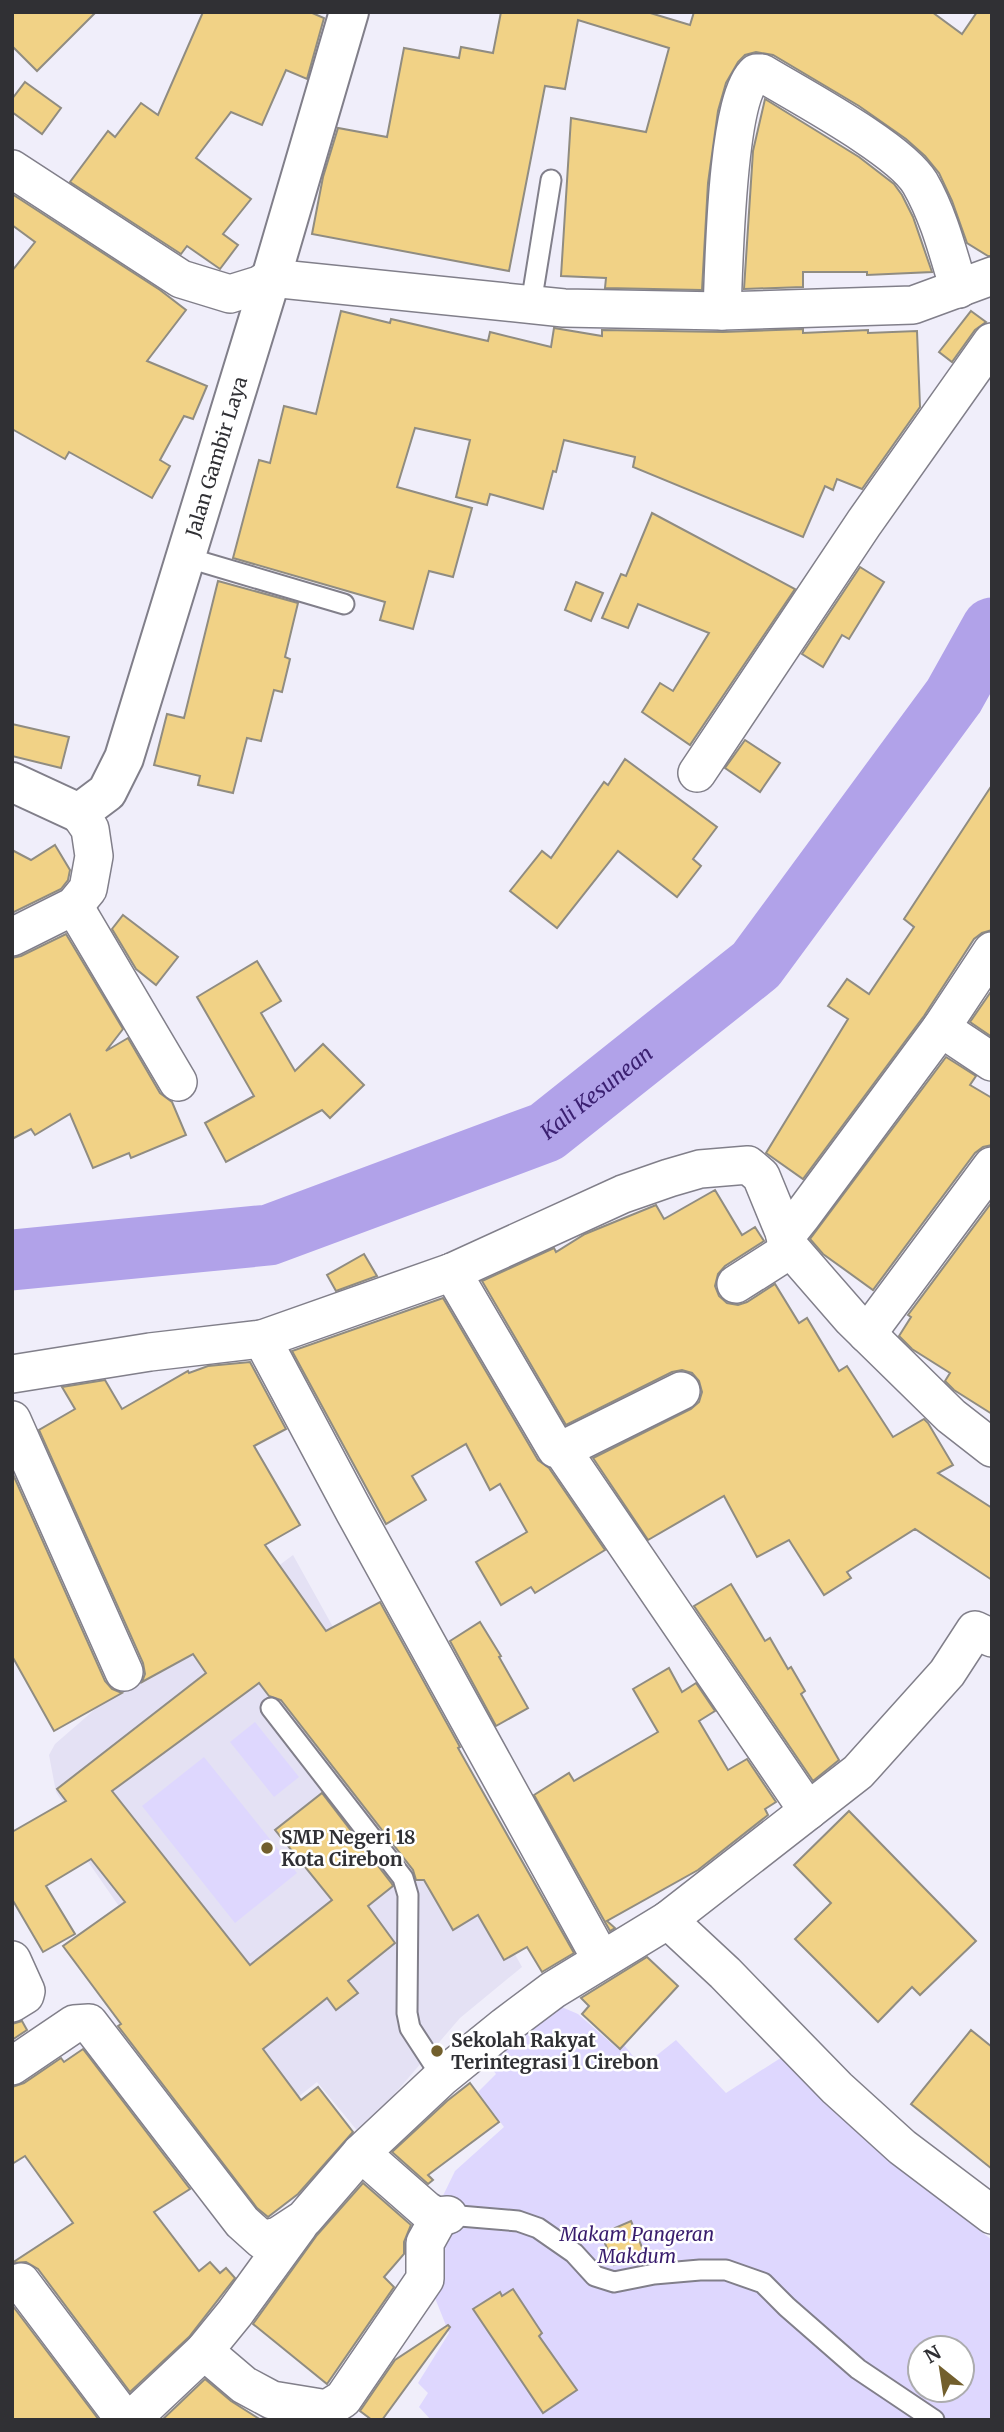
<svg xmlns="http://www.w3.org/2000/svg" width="1004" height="2432" font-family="Merriweather,serif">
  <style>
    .built { fill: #e4e1f4 }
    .green { fill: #ded7fe; fill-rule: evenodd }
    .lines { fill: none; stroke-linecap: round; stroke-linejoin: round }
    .river { stroke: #b1a2e9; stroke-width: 61 }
    .building { fill: #f1d286; stroke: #908c81; stroke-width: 2 }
    .lane-casing { stroke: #817f8a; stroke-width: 23 }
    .street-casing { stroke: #817f8a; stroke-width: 40 }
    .secondary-casing { stroke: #817f8a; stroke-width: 42 }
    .lane { stroke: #fff; stroke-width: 19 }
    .street { stroke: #fff; stroke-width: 37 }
    .secondary { stroke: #fff; stroke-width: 38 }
    .poi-dot { fill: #725f2d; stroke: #fff; stroke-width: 2.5 }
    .labels { text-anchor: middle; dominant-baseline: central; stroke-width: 5; stroke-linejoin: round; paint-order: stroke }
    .street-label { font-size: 19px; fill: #303034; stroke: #fff }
    .poi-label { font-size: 19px; font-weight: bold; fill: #303034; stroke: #fff; text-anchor: start }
    .park-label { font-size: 19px; font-style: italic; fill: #391d6d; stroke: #fff }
    .water-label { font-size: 21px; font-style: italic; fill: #3b2071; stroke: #fff }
  </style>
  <rect width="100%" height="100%" fill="#f0eefa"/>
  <!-- built -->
  <polygon class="built" points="293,1555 522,1967 460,2018 360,2134 317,2082 268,2121 82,1853 75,1821 56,1792 49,1755 55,1744 154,1658"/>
  <!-- green -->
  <g class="green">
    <polygon points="255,1722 299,1777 274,1797 230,1742"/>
    <polygon points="204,1757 297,1873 235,1923 142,1806"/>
    <path d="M557,2005L578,2014L618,2049L624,2045L642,2067L676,2040L726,2093L793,2050L915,2180L992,2240V2420H431L419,2407L428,2393L418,2383L449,2333L431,2288L438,2206L455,2171L504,2127L478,2092L496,2074L484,2058ZM920,2348H962V2390H920Z"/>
  </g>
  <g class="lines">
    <!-- river -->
    <path class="river" id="s1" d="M12,1260L269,1235L546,1132L756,965L954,696L992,628"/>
  </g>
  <!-- building -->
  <g class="building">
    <polygon points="12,12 96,12 37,71 12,46"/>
    <polygon points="203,12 310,12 324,18 307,79 286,70 262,125 231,112 196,158 251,199 223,234 238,245 220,269 187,246 181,254 70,182 108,131 115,137 141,103 158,115"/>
    <polygon points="501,12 647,12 690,25 694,12 932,12 962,34 977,12 992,12 992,256 988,256 967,243 952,201 939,173 925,156 906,139 859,106 773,55 756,52 745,55 738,62 726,83 718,111 708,183 702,290 605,288 606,278 561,276 571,118 646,132 669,48 578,20 565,89 545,86 509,271 312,234 323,177 338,128 387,137 404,48 459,58 461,47 493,53"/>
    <polygon points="25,82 61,108 42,134 12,112 12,99"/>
    <polygon points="765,99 859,157 894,184 902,195 913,217 932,272 867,275 867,272 803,272 803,287 744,289 753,151"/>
    <polygon points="12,194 160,290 186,310 147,361 207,386 193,419 184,416 160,460 170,466 152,498 69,452 65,459 12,429 12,271 35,242 12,225"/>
    <polygon points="341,311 390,323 391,319 488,341 490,332 551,347 554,328 602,336 602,330 723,332 803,329 803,333 868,330 868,333 917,331 920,407 862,489 837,479 833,490 825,486 803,537 633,467 635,457 564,440 556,472 553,471 543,509 490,494 487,505 456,497 470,440 415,428 397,487 472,508 453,577 429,571 413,629 380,620 385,602 233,558 259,460 270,463 284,406 316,414"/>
    <polygon points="971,311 986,322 975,330 952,362 939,352"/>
    <polygon points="652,513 795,589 690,745 642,712 660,683 673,691 709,633 638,604 628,628 602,618 621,574 626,576"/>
    <polygon points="860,567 884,582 849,639 842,635 823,667 802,654"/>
    <polygon points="218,581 298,603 285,657 290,659 282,692 274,690 261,741 247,738 233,793 198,785 200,776 154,765 167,714 184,718"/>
    <polygon points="576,582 603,593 591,621 565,610"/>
    <polygon points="12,724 69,737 61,768 12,756"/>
    <polygon points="745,740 780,763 760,792 725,768"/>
    <polygon points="625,759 717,827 693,859 701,866 677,897 618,851 557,928 510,891 542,851 551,858 604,782 608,785"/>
    <polygon points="992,785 992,930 982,933 974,939 924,1016 803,1179 766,1153 848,1019 828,1006 847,979 869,994 914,927 904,919"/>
    <polygon points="55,845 70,870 68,880 61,889 12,913 12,850 31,860"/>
    <polygon points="123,915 178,957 156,985 136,969 112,929"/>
    <polygon points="66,934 123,1029 106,1051 128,1038 160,1093 172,1102 186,1135 131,1158 129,1153 93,1168 70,1114 35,1135 31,1129 12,1139 12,958 21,956"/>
    <polygon points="257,961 281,1001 261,1013 295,1071 323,1044 364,1085 330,1118 322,1110 226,1162 205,1123 254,1096 197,997"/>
    <polygon points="990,993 992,994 992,1037 970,1022"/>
    <polygon points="946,1057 976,1076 970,1085 992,1098 992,1145 983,1147 975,1153 873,1290 823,1254 810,1239"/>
    <polygon points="715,1190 742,1235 755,1227 764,1241 725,1266 718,1274 715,1286 719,1296 727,1303 738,1305 747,1302 775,1284 799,1323 807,1318 839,1371 847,1366 893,1437 924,1419 928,1423 953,1465 938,1473 992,1508 992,1580 915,1529 847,1572 851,1578 824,1595 789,1540 757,1557 724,1496 648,1540 593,1458 691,1409 699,1402 702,1392 699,1381 692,1373 682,1370 672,1372 566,1425 482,1281 554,1248 556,1252 585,1234 656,1205 664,1219"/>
    <polygon points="992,1202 992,1414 954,1390 945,1381 950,1373 912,1349 899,1336 911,1317 908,1315"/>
    <polygon points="364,1254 377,1276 336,1291 327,1275"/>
    <polygon points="443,1298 538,1460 549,1468 605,1550 535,1593 531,1587 501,1605 476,1562 527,1532 500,1484 490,1490 466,1444 412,1476 426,1500 386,1524 292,1351"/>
    <polygon points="250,1362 286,1429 254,1446 300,1525 265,1545 326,1631 380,1602 460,1747 458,1748 574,1953 542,1972 527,1947 504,1960 478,1915 453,1930 424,1880 416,1880 413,1870 281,1700 269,1696 259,1683 112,1791 250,1965 332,1900 275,1830 322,1793 392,1884 393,1886 368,1906 395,1943 348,1981 358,1993 336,2010 327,1998 263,2049 301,2100 318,2087 353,2132 298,2194 268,2217 257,2208 118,2026 121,2024 63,1946 125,1902 91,1859 46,1886 75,1934 43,1952 12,1899 12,1832 66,1801 57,1789 206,1673 193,1654 142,1682 145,1674 143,1663 39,1430 75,1409 62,1387 105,1380 122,1409 188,1371 189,1373 208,1366"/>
    <polygon points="12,1472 105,1681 112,1689 122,1693 54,1731 12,1656"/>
    <polygon points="731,1584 765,1641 770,1638 788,1669 791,1667 805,1691 801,1694 839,1760 813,1781 694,1606"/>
    <polygon points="480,1622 501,1656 499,1657 528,1708 496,1726 450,1641"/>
    <polygon points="669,1668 682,1692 696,1683 715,1711 699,1721 728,1770 747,1759 776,1802 765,1809 768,1815 698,1870 607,1921 615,1928 610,1931 534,1795 569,1773 574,1781 658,1732 633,1689"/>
    <polygon points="849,1811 976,1941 920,1995 912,1987 878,2022 795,1939 831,1903 794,1865"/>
    <polygon points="647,1957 678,1986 620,2049 582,2014 589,2006 581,1998"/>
    <polygon points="22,2021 27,2030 12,2040 12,2024"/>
    <polygon points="971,2030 992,2047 992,2169 911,2104"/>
    <polygon points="83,2049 190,2189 154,2212 199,2271 210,2262 220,2273 226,2268 235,2278 189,2337 130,2392 38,2269 26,2262 12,2263 73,2223 25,2156 12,2164 12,2087 24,2083 61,2058 64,2062"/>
    <polygon points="470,2083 499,2122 428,2175 433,2180 428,2184 392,2152 447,2101"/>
    <polygon points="363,2183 411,2225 404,2242 404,2254 384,2277 394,2287 327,2384 253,2324 317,2235"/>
    <polygon points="631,2221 644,2252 614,2265 601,2234"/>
    <polygon points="513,2289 542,2333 539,2336 577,2390 543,2413 473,2309 500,2292 502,2296"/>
    <polygon points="12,2305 99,2420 12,2420"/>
    <polygon points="448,2325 450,2327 382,2420 372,2420 360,2411 395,2360"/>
    <polygon points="205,2379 231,2401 261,2420 162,2420"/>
  </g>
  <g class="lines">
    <defs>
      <g id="lane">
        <polyline points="531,304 551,180"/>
        <polyline points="185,557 344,604"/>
        <polyline points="271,1708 403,1878 408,1895 407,2013 410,2028 442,2077"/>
        <polyline points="448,2215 518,2221 538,2228 574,2253 595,2276 614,2282 654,2274 700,2270 726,2270 763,2283 787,2307 858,2369 934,2420"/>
      </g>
      <g id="street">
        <polyline points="12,169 181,279 230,294 259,285 271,278 564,308 722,311 913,305 992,276"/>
        <path d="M722,311C724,267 726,99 756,73H762C800,96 900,149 920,183C939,216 948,253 959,289"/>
        <polyline points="697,773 864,523 992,342"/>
        <polyline points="74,906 178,1082"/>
        <polyline points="12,937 74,906 88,889 94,856 90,829 79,813"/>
        <polyline points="941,1028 992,1062"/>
        <polyline points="785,1237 801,1217 941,1028 992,951"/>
        <polyline points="452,1272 556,1449 562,1450 808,1811"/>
        <polyline points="736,1284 791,1249"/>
        <polyline points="867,1334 992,1166"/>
        <polyline points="262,1339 355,1513 601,1959"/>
        <polyline points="12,1374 150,1352 262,1339 452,1272 623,1194 669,1178 700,1169 748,1165 761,1176 791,1249 852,1319 951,1416 992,1448"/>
        <polyline points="12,1420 124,1672"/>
        <polyline points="562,1450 681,1391"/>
        <polyline points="668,1920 725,1973 837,2088 902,2147 992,2215"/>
        <polyline points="12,1960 26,1991 25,1995 12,2003"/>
        <polyline points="12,2066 74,2024 89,2023 242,2222 262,2240 278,2236 304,2219 361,2153 442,2077 505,2026 553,1990 668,1920 858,1772 947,1673 975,1630 992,1638"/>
        <polyline points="361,2153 426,2210 436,2216 448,2215"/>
        <polyline points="12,2285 21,2282 122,2416 136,2415 204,2351 235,2313 299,2225"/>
        <polyline points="204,2351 244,2385 272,2400 327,2409 343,2399 425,2279 425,2243 440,2216"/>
      </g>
      <g id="secondary">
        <path id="s2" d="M12,782L79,813L107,792L124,758L271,278L349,12"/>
      </g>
    </defs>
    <!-- lane casing -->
    <use href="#lane" class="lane-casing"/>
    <!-- street casing -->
    <use href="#street" class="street-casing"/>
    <!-- secondary casing -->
    <use href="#secondary" class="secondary-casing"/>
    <!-- lane -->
    <use href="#lane" class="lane"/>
    <!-- street -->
    <use href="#street" class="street"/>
    <!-- secondary -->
    <use href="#secondary" class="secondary"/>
  </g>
  <!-- markers -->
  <g class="poi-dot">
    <circle cx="267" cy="1848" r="7"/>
    <circle cx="437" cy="2051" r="7"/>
  </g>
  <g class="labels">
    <!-- street labels -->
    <g class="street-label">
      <text stroke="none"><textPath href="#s2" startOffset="462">Jalan Gambir Laya</textPath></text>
    </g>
    <!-- poi labels -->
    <g class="poi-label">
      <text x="281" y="1837">SMP Negeri 18<tspan x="281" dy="22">Kota Cirebon</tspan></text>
      <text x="451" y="2040">Sekolah Rakyat<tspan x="451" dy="22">Terintegrasi 1 Cirebon</tspan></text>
    </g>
    <!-- park labels -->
    <g class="park-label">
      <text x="637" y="2234">Makam Pangeran<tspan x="637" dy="22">Makdum</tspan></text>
    </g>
    <!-- water labels -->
    <g class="water-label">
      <text stroke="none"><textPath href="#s1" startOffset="618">Kali Kesunean</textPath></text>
    </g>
  </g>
  <!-- border -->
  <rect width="1004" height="2432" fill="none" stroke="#303034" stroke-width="28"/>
  <!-- north arrow -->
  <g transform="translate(941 2369) rotate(330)"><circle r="33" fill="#ffffff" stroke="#acacae" stroke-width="2"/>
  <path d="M0-5L12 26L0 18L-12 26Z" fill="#725f2d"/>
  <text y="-10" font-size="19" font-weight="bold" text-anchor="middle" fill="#303034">N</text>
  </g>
</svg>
